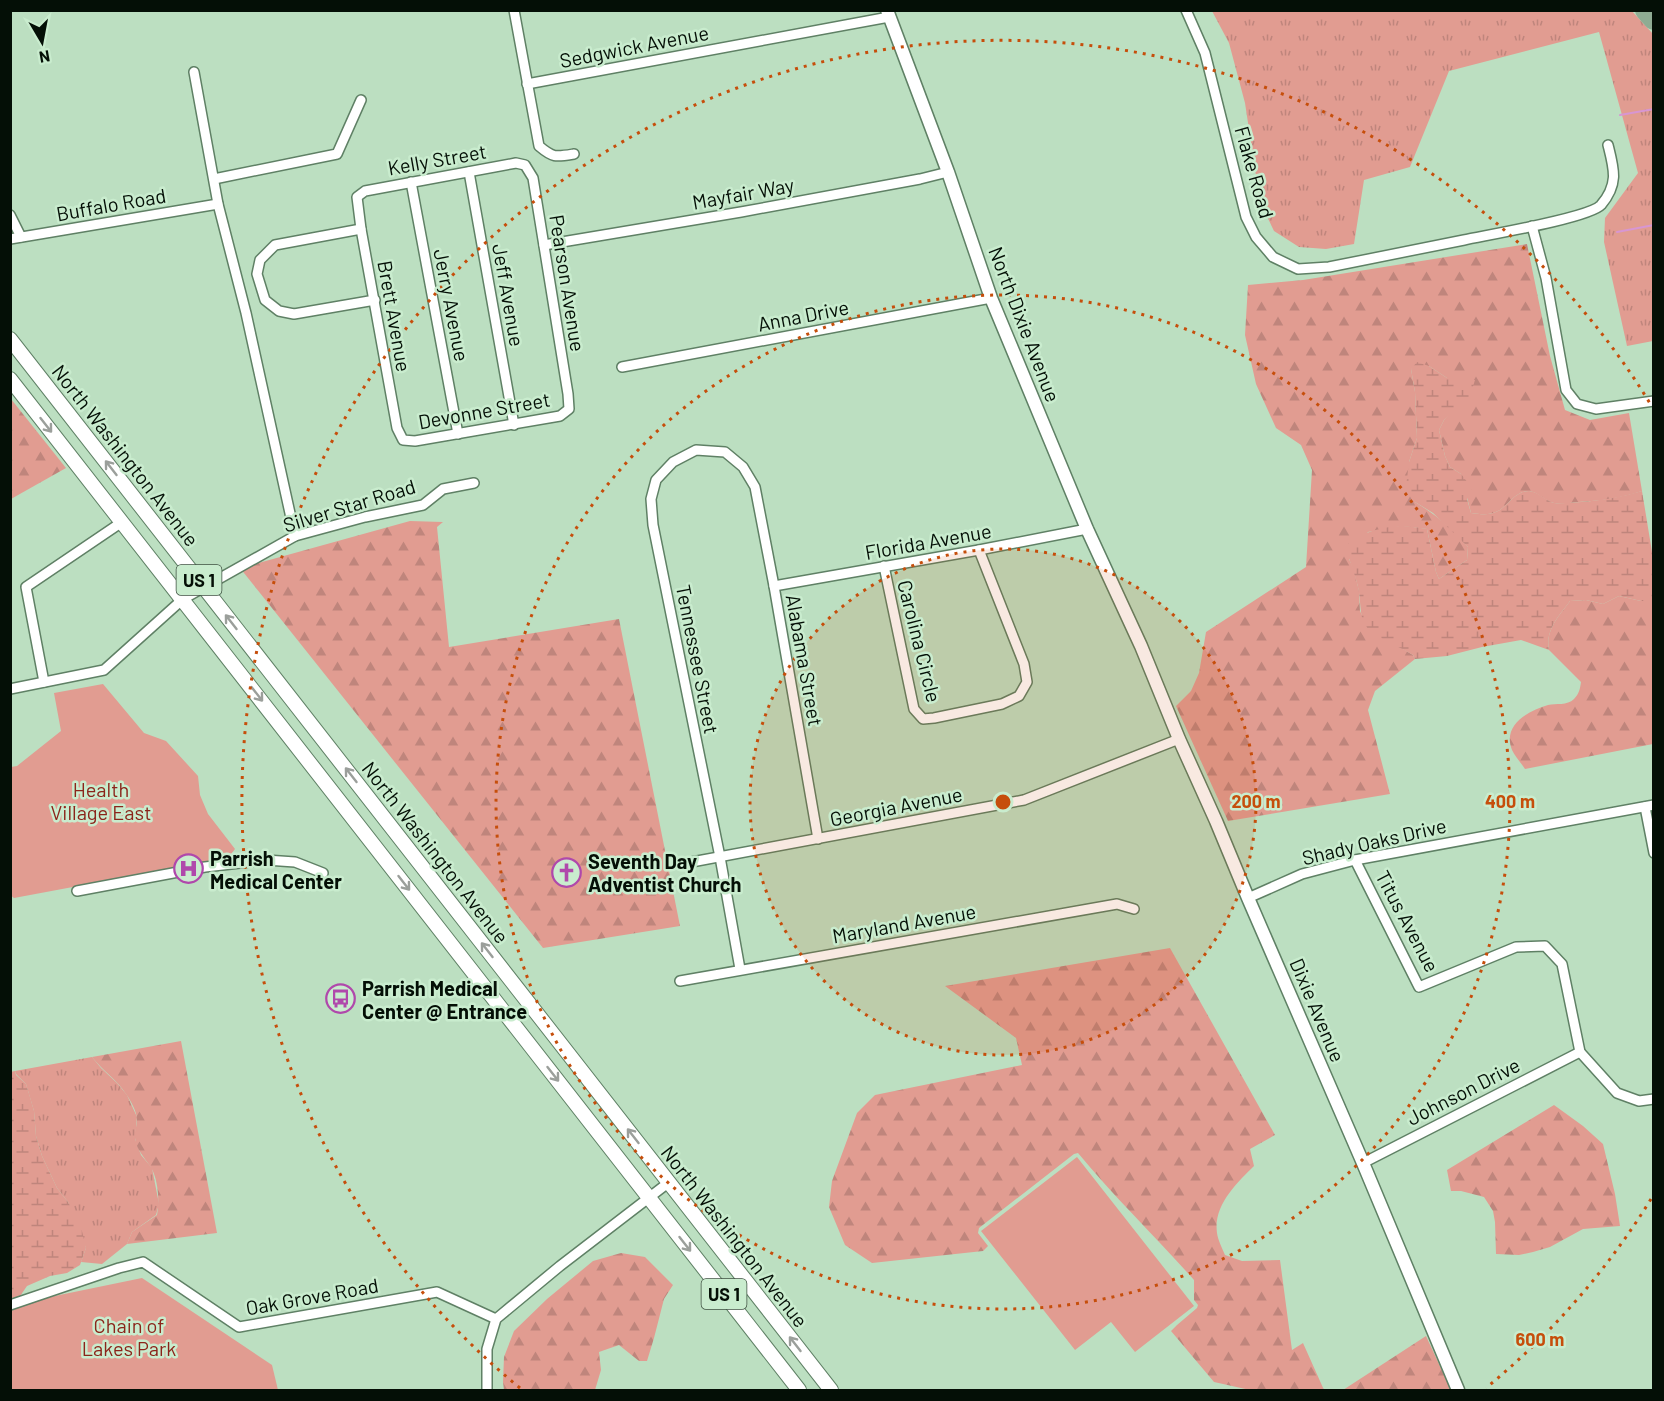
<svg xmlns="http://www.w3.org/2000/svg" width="1664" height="1401" font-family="Barlow,sans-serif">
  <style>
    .grass { fill: url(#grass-tufts) }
    .forest { fill: url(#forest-firs) }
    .wetland { fill: url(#wetland-marsh) }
    .green { fill: #e19c91 }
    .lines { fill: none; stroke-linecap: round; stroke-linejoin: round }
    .stream { stroke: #d796d2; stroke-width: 2 }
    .taxiway { stroke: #8fac93; stroke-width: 22 }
    .street-casing { stroke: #5f8065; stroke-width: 12 }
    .secondary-casing { stroke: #5f8065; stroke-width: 15 }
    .primary-casing { stroke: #5f8065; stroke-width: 16 }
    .street { stroke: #fff; stroke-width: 9 }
    .secondary { stroke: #fff; stroke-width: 12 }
    .primary { stroke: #fff; stroke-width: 14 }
    .oneway { stroke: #9b9f9b }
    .ring { fill: none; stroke: #c64e0b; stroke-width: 3; stroke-dasharray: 3 6 }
    .labels { text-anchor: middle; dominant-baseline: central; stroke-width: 5; stroke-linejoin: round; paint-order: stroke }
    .shield { fill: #c9ecce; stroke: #3f5142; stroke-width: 1.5 }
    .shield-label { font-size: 18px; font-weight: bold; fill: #040f06 }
    .street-label { font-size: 20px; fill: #040f06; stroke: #c9ecce }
    .park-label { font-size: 20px; fill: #8b241a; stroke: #c9ecce }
    .poi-label { font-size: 20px; font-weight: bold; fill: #040f06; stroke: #c9ecce; text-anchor: start }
    .centre { fill: #c64e0b; stroke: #c9ecce; stroke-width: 3 }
    .ring-label { font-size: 18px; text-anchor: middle; font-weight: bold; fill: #c64e0b; stroke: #c9ecce; stroke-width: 5; stroke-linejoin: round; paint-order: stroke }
  </style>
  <defs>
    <pattern id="grass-tufts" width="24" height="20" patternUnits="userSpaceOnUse" patternTransform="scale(1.5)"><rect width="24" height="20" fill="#e19c91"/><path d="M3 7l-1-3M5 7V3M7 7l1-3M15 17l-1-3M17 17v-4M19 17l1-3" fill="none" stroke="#bf857c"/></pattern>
    <pattern id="forest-firs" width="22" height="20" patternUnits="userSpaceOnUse" patternTransform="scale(1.5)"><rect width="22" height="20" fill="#e19c91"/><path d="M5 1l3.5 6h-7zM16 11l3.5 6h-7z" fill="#bf857c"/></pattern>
    <pattern id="wetland-marsh" width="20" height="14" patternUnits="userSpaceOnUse" patternTransform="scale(1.5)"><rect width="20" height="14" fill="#e19c91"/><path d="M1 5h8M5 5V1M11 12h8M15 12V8" fill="none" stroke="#bf857c"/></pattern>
  </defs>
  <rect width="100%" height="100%" fill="#bcdfc1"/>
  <!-- grass -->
  <g class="grass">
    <polygon points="1212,11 1632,11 1653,34 1653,341 1627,346 1604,242 1605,218 1638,173 1599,32 1449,71 1410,167 1364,180 1354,244 1326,249 1299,247 1274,231 1260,202 1245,103 1229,43"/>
    <polygon points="92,1057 101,1068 117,1083 127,1095 137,1117 135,1139 141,1155 152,1168 159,1204 156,1215 132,1232 127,1244 102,1264 81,1262 86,1248 68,1202 57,1188 42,1156 36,1136 34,1111 26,1084 16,1074 15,1071"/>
  </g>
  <!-- forest -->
  <g class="forest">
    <path d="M1527,244L1550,356L1565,410L1590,420L1629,413L1642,491C1621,498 1600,501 1578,502C1570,503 1562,504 1554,503C1545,501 1538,492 1529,491C1515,491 1508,506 1498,511C1489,516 1480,514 1471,513L1461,474L1450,467L1445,456L1439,430L1444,420L1448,416L1447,378L1429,366L1411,369L1415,392L1417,438L1409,462L1415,502C1435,514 1453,529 1468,547L1467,560L1439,579L1436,572L1427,529L1402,526L1368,532L1349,559L1354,570L1359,591L1360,611L1368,628L1413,655L1415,659L1375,691L1368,710L1390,794L1228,821L1176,706L1191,691L1199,673L1206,632L1306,567L1312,470L1301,445L1276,428L1256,384L1245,335L1248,285L1303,280Z"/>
    <polygon points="11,399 66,468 11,499 10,499"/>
    <polygon points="410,521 443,522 437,527 449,647 619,619 680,926 543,948 240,568"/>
    <path d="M1619,596L1641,601H1653V744L1525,769C1521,763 1515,756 1512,750C1502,725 1528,711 1548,705C1556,703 1567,706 1574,699C1579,694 1580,689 1581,682L1549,650C1545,630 1559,616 1570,601L1586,600L1603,604Z"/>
    <path d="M1170,948L1275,1135L1250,1149L1254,1166C1237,1183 1213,1205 1217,1233C1218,1240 1222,1248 1225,1255L1242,1261L1280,1260L1292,1350L1303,1343L1324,1390H1250L1214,1382L1171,1331L1177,1325L1197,1308L1198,1305L1194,1300V1280C1156,1237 1115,1198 1078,1153L1074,1154L979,1228L978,1233L988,1246L983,1251L872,1263L845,1245L829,1207L832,1181L857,1113L875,1095L1022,1065L1016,1038L945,986Z"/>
    <path d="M181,1041L217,1233L127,1244L132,1232L157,1215C160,1202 158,1177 150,1166C144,1157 136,1149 135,1138C134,1132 137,1126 137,1120C137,1112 131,1101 126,1094C117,1080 103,1071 92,1057Z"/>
    <polygon points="1554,1105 1583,1126 1603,1144 1615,1194 1620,1226 1583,1229 1550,1247 1533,1252 1519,1255 1496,1254 1495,1222 1493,1211 1484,1197 1461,1191 1451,1191 1447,1170"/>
    <polygon points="621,1253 645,1257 673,1285 664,1299 654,1338 647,1361 639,1361 619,1345 599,1352 601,1370 595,1390 504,1390 503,1382 504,1357 514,1331 547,1299 593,1261"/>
    <polygon points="1426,1336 1451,1390 1343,1390"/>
  </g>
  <!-- wetland -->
  <g class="wetland">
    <path d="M1417,362L1429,366L1447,378L1475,380L1469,399L1444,420L1439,430L1445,456L1450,467L1461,474L1472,488L1467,499L1471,513C1480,514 1489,516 1498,511C1508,506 1515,491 1529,491C1539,492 1546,501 1554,503C1564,504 1573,502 1582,502C1603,500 1622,497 1642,491L1653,558V601H1641L1619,596L1603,604L1586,600L1570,601C1559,616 1545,630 1549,650L1521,640L1482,647L1447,656L1415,659L1413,655C1402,648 1376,637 1368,629C1359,619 1361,604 1359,593C1357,576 1349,563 1346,547C1354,533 1387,526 1403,526C1410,526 1419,528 1427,529L1436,572L1439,579L1467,560L1468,547L1433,513L1415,502L1406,487L1409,462L1417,438L1415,392L1411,369Z"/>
    <polygon points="15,1071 16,1075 26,1084 30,1097 34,1111 36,1136 42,1156 57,1188 68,1202 81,1227 86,1248 80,1265 67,1273 50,1276 27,1286 18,1299 11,1301 10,1072"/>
  </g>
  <!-- green -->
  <g class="green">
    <polygon points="103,684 144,733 166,741 198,776 200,795 208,814 235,849 228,858 14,898 10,895 11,767 17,766 61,731 54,693"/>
    <polygon points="1077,1157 1194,1306 1135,1352 1111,1322 1075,1350 981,1231"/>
    <polygon points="142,1278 272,1365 278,1390 11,1390 11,1305"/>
  </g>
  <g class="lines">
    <!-- stream -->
    <g class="stream">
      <polyline points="1620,115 1654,109"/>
      <polyline points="1617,232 1654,225"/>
    </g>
    <!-- taxiway -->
    <polyline class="taxiway" points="1646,10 1654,19"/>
    <defs>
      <g id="street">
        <path d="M514,10L539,146C553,158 556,157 574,154"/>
        <path d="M1186,10L1205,53L1246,217L1256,237L1273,257L1298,269L1329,267C1374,258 1419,249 1464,240C1487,235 1589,218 1601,205C1619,184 1614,169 1608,145"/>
        <polyline points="194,72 218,204 246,313 295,536"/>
        <polyline points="527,84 889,17"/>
        <polygon points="516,163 525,165 533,178 568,394 569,409 560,416 415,441 403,440 397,428 361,229 357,197 365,191"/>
        <polyline points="469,172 514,425"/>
        <polyline points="214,179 337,154 361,100"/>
        <polyline points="411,182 458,434"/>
        <polyline points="10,215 21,237"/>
        <polyline points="1532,226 1546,278 1566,390 1577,404 1596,409 1654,401"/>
        <polyline points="361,229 275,245 260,260 257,274 265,300 279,311 294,314 375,300"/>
        <polyline points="10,239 218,204"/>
        <polyline points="544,245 741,212 920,179 948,172"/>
        <polyline points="622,367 991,298"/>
        <polyline points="884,566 914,709 923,719 934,718 1002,704 1019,696 1027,682 1024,664 979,550"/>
        <polyline points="774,586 979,550 1087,529"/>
        <polyline points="44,682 26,587 122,522"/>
        <polyline points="10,689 104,670 183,599 295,536 365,517 423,505 443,489 474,483"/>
        <polyline points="1645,807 1654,853"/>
        <polyline points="1355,860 1419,987 1516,947 1545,946 1562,964 1580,1052 1617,1093 1639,1101 1654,1099"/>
        <polyline points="681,864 1024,800 1179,739"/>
        <polyline points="77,891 205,867 266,860 295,862 323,873"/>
        <polyline points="1248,898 1302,874 1355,860 1654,805"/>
        <polyline points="740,969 720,857 653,525 651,499 656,480 673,462 696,450 725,452 743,467 755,487 774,586 818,839"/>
        <polyline points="680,981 1117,904 1134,909"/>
        <polyline points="1363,1163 1580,1052"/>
        <polyline points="10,1305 119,1268 143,1262 239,1327 437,1292 496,1319"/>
        <polyline points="487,1390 487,1349 496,1319 560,1266 668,1183"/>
      </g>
      <polyline id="secondary" points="887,10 948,172 991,298 1087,529 1141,646 1179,739 1216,821 1248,898 1363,1163 1458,1390"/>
      <g id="primary">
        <polyline points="10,339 831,1390"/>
        <polyline points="10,379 799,1390"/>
      </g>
    </defs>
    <!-- street casing -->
    <use href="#street" class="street-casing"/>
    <!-- secondary casing -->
    <use href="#secondary" class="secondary-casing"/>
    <!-- primary casing -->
    <use href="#primary" class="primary-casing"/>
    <!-- street -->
    <use href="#street" class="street"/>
    <!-- secondary -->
    <use href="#secondary" class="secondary"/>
    <!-- primary -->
    <use href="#primary" class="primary"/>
  </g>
  <!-- one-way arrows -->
  <defs><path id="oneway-shaft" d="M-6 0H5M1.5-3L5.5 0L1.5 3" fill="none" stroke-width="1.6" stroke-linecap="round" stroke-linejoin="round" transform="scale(1.5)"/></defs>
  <g class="oneway">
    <use href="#oneway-shaft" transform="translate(46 425) rotate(52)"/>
    <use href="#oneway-shaft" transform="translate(111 468) rotate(-128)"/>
    <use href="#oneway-shaft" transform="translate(231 622) rotate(-128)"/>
    <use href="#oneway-shaft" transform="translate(257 694) rotate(52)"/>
    <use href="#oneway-shaft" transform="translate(351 775) rotate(-128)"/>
    <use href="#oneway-shaft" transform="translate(404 883) rotate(52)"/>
    <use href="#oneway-shaft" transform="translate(487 950) rotate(-128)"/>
    <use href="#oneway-shaft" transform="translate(553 1074) rotate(52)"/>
    <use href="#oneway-shaft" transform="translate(633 1136) rotate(-128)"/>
    <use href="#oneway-shaft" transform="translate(685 1244) rotate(52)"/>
    <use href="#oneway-shaft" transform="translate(795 1344) rotate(-128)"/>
  </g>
  <!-- distance rings -->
  <circle cx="1003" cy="802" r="253" fill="#c64e0b" fill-opacity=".12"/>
  <g class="ring">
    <circle cx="1003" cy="802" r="253"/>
    <circle cx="1003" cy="802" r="507"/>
    <path d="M1651 1199A760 760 0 0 1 1486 1388M520 1388A760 760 0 1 1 1651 405"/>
  </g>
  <!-- icons -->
  <defs>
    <symbol id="hospital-ring" viewBox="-11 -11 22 22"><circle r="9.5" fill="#c9ecce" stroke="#b048ab" stroke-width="1.5"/><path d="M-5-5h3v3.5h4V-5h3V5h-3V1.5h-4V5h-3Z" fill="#b048ab"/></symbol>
    <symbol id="church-ring" viewBox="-11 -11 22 22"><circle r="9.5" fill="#c9ecce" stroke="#b048ab" stroke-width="1.5"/><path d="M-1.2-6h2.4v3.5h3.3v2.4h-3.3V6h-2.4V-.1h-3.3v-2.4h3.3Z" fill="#b048ab"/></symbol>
    <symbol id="bus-ring" viewBox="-11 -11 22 22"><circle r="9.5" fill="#c9ecce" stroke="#b048ab" stroke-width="1.5"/><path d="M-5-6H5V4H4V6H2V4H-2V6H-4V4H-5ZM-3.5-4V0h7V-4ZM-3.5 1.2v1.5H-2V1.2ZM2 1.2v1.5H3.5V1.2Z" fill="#b048ab"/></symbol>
  </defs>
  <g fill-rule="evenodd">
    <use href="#hospital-ring" x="172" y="852" width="33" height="33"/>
    <use href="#church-ring" x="550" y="856" width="33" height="33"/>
    <use href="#bus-ring" x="324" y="982" width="33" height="33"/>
  </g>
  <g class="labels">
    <!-- shield labels -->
    <g class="shield">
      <rect x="176.5" y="565" width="45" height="30" rx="4.5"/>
      <rect x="701.5" y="1279" width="45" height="30" rx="4.5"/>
    </g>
    <g class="shield-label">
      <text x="199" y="580">US 1</text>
      <text x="724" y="1294">US 1</text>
    </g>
    <!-- street labels -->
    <g class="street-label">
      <text transform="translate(634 46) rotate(-11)">Sedgwick Avenue</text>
      <text transform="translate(437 159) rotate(-10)">Kelly Street</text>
      <text transform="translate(1255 172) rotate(74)">Flake Road</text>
      <text transform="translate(743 193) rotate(-10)">Mayfair Way</text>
      <text transform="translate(111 204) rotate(-10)">Buffalo Road</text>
      <text transform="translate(568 283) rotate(81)">Pearson Avenue</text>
      <text transform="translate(509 295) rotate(80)">Jeff Avenue</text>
      <text transform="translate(452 305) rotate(79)">Jerry Avenue</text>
      <text transform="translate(803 315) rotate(-11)">Anna Drive</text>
      <text transform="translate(395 316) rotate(80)">Brett Avenue</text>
      <text transform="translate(1025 324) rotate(69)">North Dixie Avenue</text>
      <text transform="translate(484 410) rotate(-10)">Devonne Street</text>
      <text transform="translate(126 455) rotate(52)">North Washington Avenue</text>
      <text transform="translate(349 505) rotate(-17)">Silver Star Road</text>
      <text transform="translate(928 541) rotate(-10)">Florida Avenue</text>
      <text transform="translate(920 641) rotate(76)">Carolina Circle</text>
      <text transform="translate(698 659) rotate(79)">Tennessee Street</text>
      <text transform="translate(805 660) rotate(80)">Alabama Street</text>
      <text transform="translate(896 806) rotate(-11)">Georgia Avenue</text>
      <text transform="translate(1374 841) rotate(-13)">Shady Oaks Drive</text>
      <text transform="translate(436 852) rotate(52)">North Washington Avenue</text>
      <text transform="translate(1408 921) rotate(62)">Titus Avenue</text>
      <text transform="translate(904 923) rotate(-10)">Maryland Avenue</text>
      <text transform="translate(1318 1010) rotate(67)">Dixie Avenue</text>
      <text transform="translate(1463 1091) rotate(-27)">Johnson Drive</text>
      <text transform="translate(735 1236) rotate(52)">North Washington Avenue</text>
      <text transform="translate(312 1296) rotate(-10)">Oak Grove Road</text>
    </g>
    <!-- park labels -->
    <g class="park-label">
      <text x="101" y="789">Health<tspan x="101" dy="23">Village East</tspan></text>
      <text x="129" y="1325">Chain of<tspan x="129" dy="23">Lakes Park</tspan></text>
    </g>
    <!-- poi labels -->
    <g class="poi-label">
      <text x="210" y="858">Parrish<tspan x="210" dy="23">Medical Center</tspan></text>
      <text x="588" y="861">Seventh Day<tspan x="588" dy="23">Adventist Church</tspan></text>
      <text x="362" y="988">Parrish Medical<tspan x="362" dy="23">Center @ Entrance</tspan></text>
    </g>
  </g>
  <circle cx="1003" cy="802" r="9" class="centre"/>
  <g class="ring-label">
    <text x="1256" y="808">200 m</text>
    <text x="1510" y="808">400 m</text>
    <text x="1540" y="1346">600 m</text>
  </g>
  <!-- border -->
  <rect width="1664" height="1401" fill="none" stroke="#040f06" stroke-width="24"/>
  <!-- north arrow -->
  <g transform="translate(42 42) rotate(170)" stroke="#c9ecce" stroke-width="4.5" paint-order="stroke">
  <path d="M0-4.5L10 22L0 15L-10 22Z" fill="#040f06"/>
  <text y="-9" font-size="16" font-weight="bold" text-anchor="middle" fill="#040f06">N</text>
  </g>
</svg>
